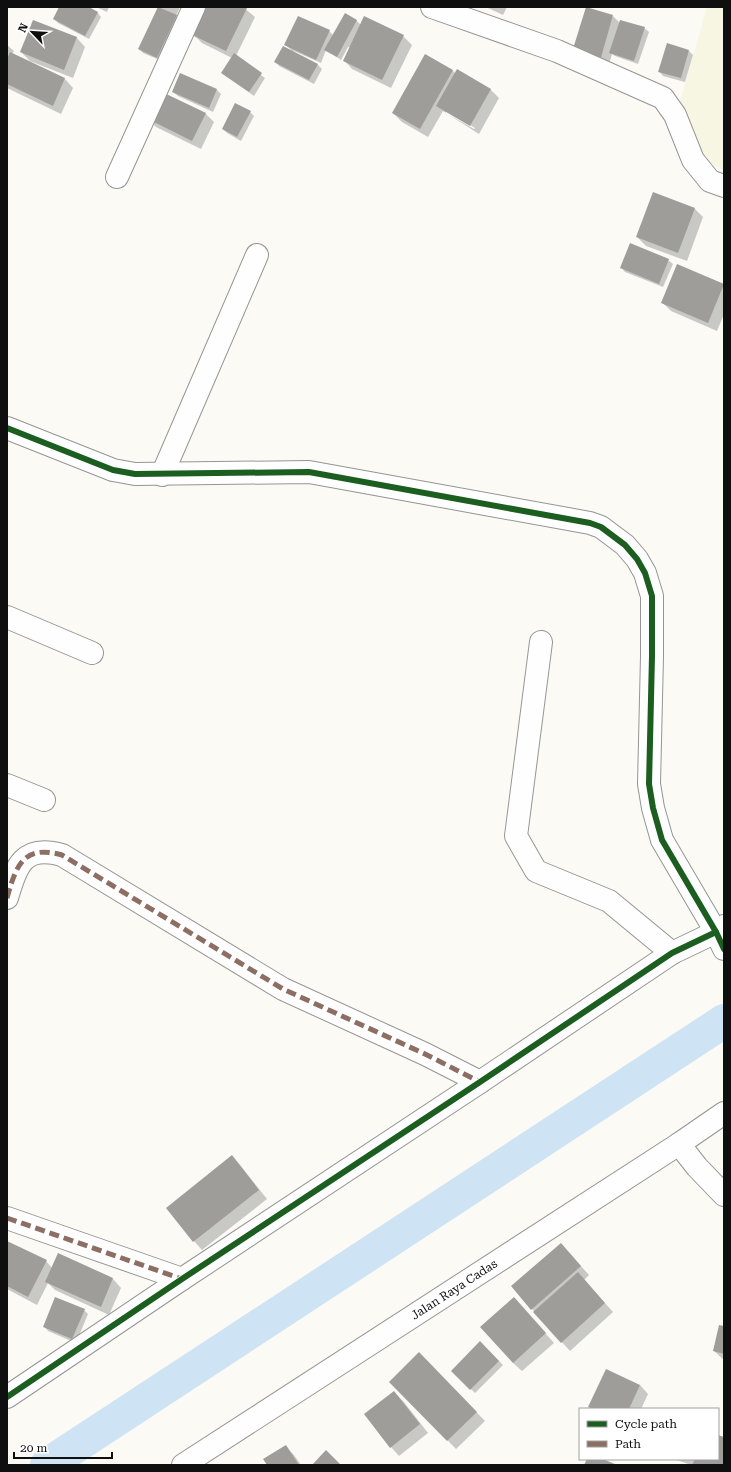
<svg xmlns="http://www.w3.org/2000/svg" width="731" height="1472" font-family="'Roboto Serif',serif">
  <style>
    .farmland { fill: #f7f6e2 }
    .shadow { fill: #0003; fill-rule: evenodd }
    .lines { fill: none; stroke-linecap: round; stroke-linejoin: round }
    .canal { stroke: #cee3f3; stroke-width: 34 }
    .building { fill: #9f9d9a }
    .minor-casing { stroke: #959593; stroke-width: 24 }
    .minor { stroke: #fefefe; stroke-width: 22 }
    .quiet { stroke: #8d6e63; stroke-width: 5; stroke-dasharray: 10 5; stroke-linecap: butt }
    .cycleway-casing { stroke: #fff; stroke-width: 8 }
    .cycleway { stroke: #1b5e20; stroke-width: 6 }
    .labels { text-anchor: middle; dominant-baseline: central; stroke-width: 4; stroke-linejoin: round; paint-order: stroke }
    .street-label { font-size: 12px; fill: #0f0f0f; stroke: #fff }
  </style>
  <rect width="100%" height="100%" fill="#fbfaf5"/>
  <!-- farmland -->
  <polygon class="farmland" points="707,7 724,7 724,170 704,159 677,112"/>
  <!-- shadow -->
  <g class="shadow">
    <polygon points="60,7 87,7 97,12 101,17 89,39 58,23 54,19"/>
    <polygon points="96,7 109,7 107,12"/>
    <polygon points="158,7 180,7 176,16 181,20 162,61 143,53 139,49"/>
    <polygon points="207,7 243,7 255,17 236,56 265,78 254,96 222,73 232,58 202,43 194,35"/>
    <polygon points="486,7 507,7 503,15"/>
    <polygon points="613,16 620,23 644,28 649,32 638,64 615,56 612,54 608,68 582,60"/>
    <polygon points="356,20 361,25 403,36 412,45 391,88 352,69 344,60 350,47 348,47 341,60 326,50 321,63 294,51 293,52 318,65 322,69 314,84 279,66 275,62 292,51 286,45 329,31 333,35"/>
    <polygon points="34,21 77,38 85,47 73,78 30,61 21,52"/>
    <polygon points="7,45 14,51 12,54 65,79 73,88 61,114 7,88"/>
    <polygon points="689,51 693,55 685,82 663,76 659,71"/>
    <path d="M452,70L456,74L490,89L499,98L479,134L443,111L428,137L402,122L393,113ZM446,111L475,128L474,129L446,113Z"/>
    <polygon points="180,74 217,90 221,94 213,112 178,96 173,92"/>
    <polygon points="250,112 254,116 241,141 227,133 223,129"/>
    <polygon points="205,113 214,122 201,149 156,127 148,118"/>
    <polygon points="653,193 695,209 703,217 687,261 646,246 637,237"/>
    <polygon points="668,260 673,264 663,287 625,272 621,267"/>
    <polygon points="678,265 724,285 724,314 717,331 671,311 662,302"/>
    <polygon points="232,1157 240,1165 267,1199 202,1250 194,1241"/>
    <polygon points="7,1242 46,1261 52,1268 58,1254 113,1279 121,1288 109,1315 55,1290 48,1283 37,1305 7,1289"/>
    <polygon points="569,1253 589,1275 584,1280 613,1312 570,1351 532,1309"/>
    <polygon points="522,1307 554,1343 522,1371 513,1363"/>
    <polygon points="84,1310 88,1314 76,1343 48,1331 44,1326"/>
    <polygon points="724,1327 724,1360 714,1351"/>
    <polygon points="480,1342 503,1365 475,1393 452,1371"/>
    <polygon points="419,1353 485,1421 456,1449 391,1382"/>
    <polygon points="640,1385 648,1394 641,1409 592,1409 589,1407"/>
    <polygon points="394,1392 403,1401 428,1433 399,1456 391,1447 365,1415"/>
    <polygon points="718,1436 724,1438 724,1465 691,1465 674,1459 718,1459"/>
    <polygon points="285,1446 294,1455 301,1465 268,1465"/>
  </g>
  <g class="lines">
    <!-- canal -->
    <polyline class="canal" points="47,1465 724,1021"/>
  </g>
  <!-- building -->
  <g class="building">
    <polygon points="59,7 89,7 98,12 85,36 53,19"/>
    <polygon points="158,7 177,15 157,58 138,49"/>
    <polygon points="206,7 247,8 226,51 192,35"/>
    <polygon points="586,7 613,15 600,61 572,52"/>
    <polygon points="345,13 357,20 337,57 324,50"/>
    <polygon points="298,16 330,30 316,60 284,45"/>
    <polygon points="364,16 404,35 382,80 343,61"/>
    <polygon points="33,20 77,37 64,70 20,52"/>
    <polygon points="620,20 645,27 634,61 609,53"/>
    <polygon points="667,43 689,50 681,78 658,72"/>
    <polygon points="283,46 318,64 309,80 274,62"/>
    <polygon points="10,52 65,78 53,106 7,84 7,59"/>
    <polygon points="234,53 262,73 249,92 221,73"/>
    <polygon points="425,54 453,70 420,129 392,113"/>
    <polygon points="457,69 491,89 470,126 436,106"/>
    <polygon points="180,73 217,89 209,108 172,92"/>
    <polygon points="160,91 206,113 192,141 146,118"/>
    <polygon points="235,103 251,111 237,137 222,129"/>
    <polygon points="653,192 695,208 678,253 636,237"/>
    <polygon points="630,243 669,259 659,284 620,268"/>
    <polygon points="677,264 724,284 708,323 661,303"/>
    <polygon points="232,1155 259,1190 193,1242 166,1208"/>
    <polygon points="7,1241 47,1260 28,1297 7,1286"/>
    <polygon points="561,1243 581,1266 531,1310 511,1286"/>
    <polygon points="58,1253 113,1278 101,1307 45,1282"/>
    <polygon points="578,1272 605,1303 561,1343 533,1312"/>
    <polygon points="55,1297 85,1309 72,1339 43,1327"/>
    <polygon points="514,1297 546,1333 513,1363 480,1327"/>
    <polygon points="719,1325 724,1326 724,1354 713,1351"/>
    <polygon points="480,1341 499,1361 470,1390 451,1371"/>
    <polygon points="419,1352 477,1412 447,1441 389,1382"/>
    <polygon points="606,1369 640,1385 629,1409 593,1409 588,1407"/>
    <polygon points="394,1391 420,1424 390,1448 364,1414"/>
    <polygon points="718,1435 724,1437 724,1465 692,1465 695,1459 718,1459"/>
    <polygon points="286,1445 299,1465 267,1465 263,1459"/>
    <polygon points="326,1450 341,1465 312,1465"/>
    <polygon points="587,1459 603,1459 617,1465 584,1465"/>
  </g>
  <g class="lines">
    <defs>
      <g id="minor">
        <polyline points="432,7 557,51 663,98 675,115 693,160 710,181 724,186"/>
        <polyline points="117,177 194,7"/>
        <polyline points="7,428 113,470 135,474 309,472 590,523 601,527 625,545 637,559 645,573 652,596 652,656 649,784 653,808 662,840 716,932 724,949"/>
        <polyline points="162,475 257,255"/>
        <polyline points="7,617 92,653"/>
        <polyline points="541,642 516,836 536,871 609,901 672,953"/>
        <polyline points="7,785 44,800"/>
        <path d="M7,898C16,866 23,844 62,855L283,989L425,1054L480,1082"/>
        <polyline points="679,1144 697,1167 724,1195"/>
        <polyline points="7,1218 182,1279"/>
        <polyline points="7,1397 182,1279 480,1082 672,953 716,932 724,926"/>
        <path id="s1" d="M183,1465L679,1144L724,1113"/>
      </g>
    </defs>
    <!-- minor casing -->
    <use href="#minor" class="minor-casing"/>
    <!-- minor -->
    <use href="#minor" class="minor"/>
    <!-- quiet -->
    <g class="quiet">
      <path d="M7,898C16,866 23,844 62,855L283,989L425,1054L480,1082"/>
      <polyline points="7,1218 182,1279"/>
    </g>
    <defs>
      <g id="cycleway">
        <polyline points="7,428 113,470 135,474 309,472 590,523 601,527 625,545 637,559 645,573 652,596 652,656 649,784 653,808 662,840 716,932 724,949"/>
        <polyline points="7,1397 182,1279 480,1082 672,953 716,932"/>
      </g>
    </defs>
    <!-- cycleway casing -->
    <use href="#cycleway" class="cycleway-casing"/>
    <!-- cycleway -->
    <use href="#cycleway" class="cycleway"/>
  </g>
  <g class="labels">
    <!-- street labels -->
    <g class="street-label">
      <text stroke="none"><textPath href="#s1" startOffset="323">Jalan Raya Cadas</textPath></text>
    </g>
  </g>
  <!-- border -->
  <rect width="731" height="1472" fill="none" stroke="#0f0f0f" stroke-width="16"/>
  <!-- legend -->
  <rect x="579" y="1408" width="140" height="52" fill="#ffffff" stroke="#9f9f9f"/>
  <rect x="587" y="1421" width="20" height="6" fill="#1b5e20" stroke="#9f9f9f"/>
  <text x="615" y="1428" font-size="12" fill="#0f0f0f">Cycle path</text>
  <rect x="587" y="1441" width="20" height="6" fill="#8d6e63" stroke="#9f9f9f"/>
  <text x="615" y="1448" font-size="12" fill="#0f0f0f">Path</text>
  <!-- north arrow -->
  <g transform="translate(32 32) rotate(295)" stroke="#ffffff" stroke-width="3" paint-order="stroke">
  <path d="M0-3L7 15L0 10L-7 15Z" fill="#0f0f0f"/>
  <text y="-6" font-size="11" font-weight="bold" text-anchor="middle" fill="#0f0f0f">N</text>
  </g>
  <!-- scale -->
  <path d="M14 1452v6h98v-6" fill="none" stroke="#0f0f0f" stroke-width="2"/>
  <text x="20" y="1452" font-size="12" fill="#0f0f0f" stroke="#ffffff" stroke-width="3" paint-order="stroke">20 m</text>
</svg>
